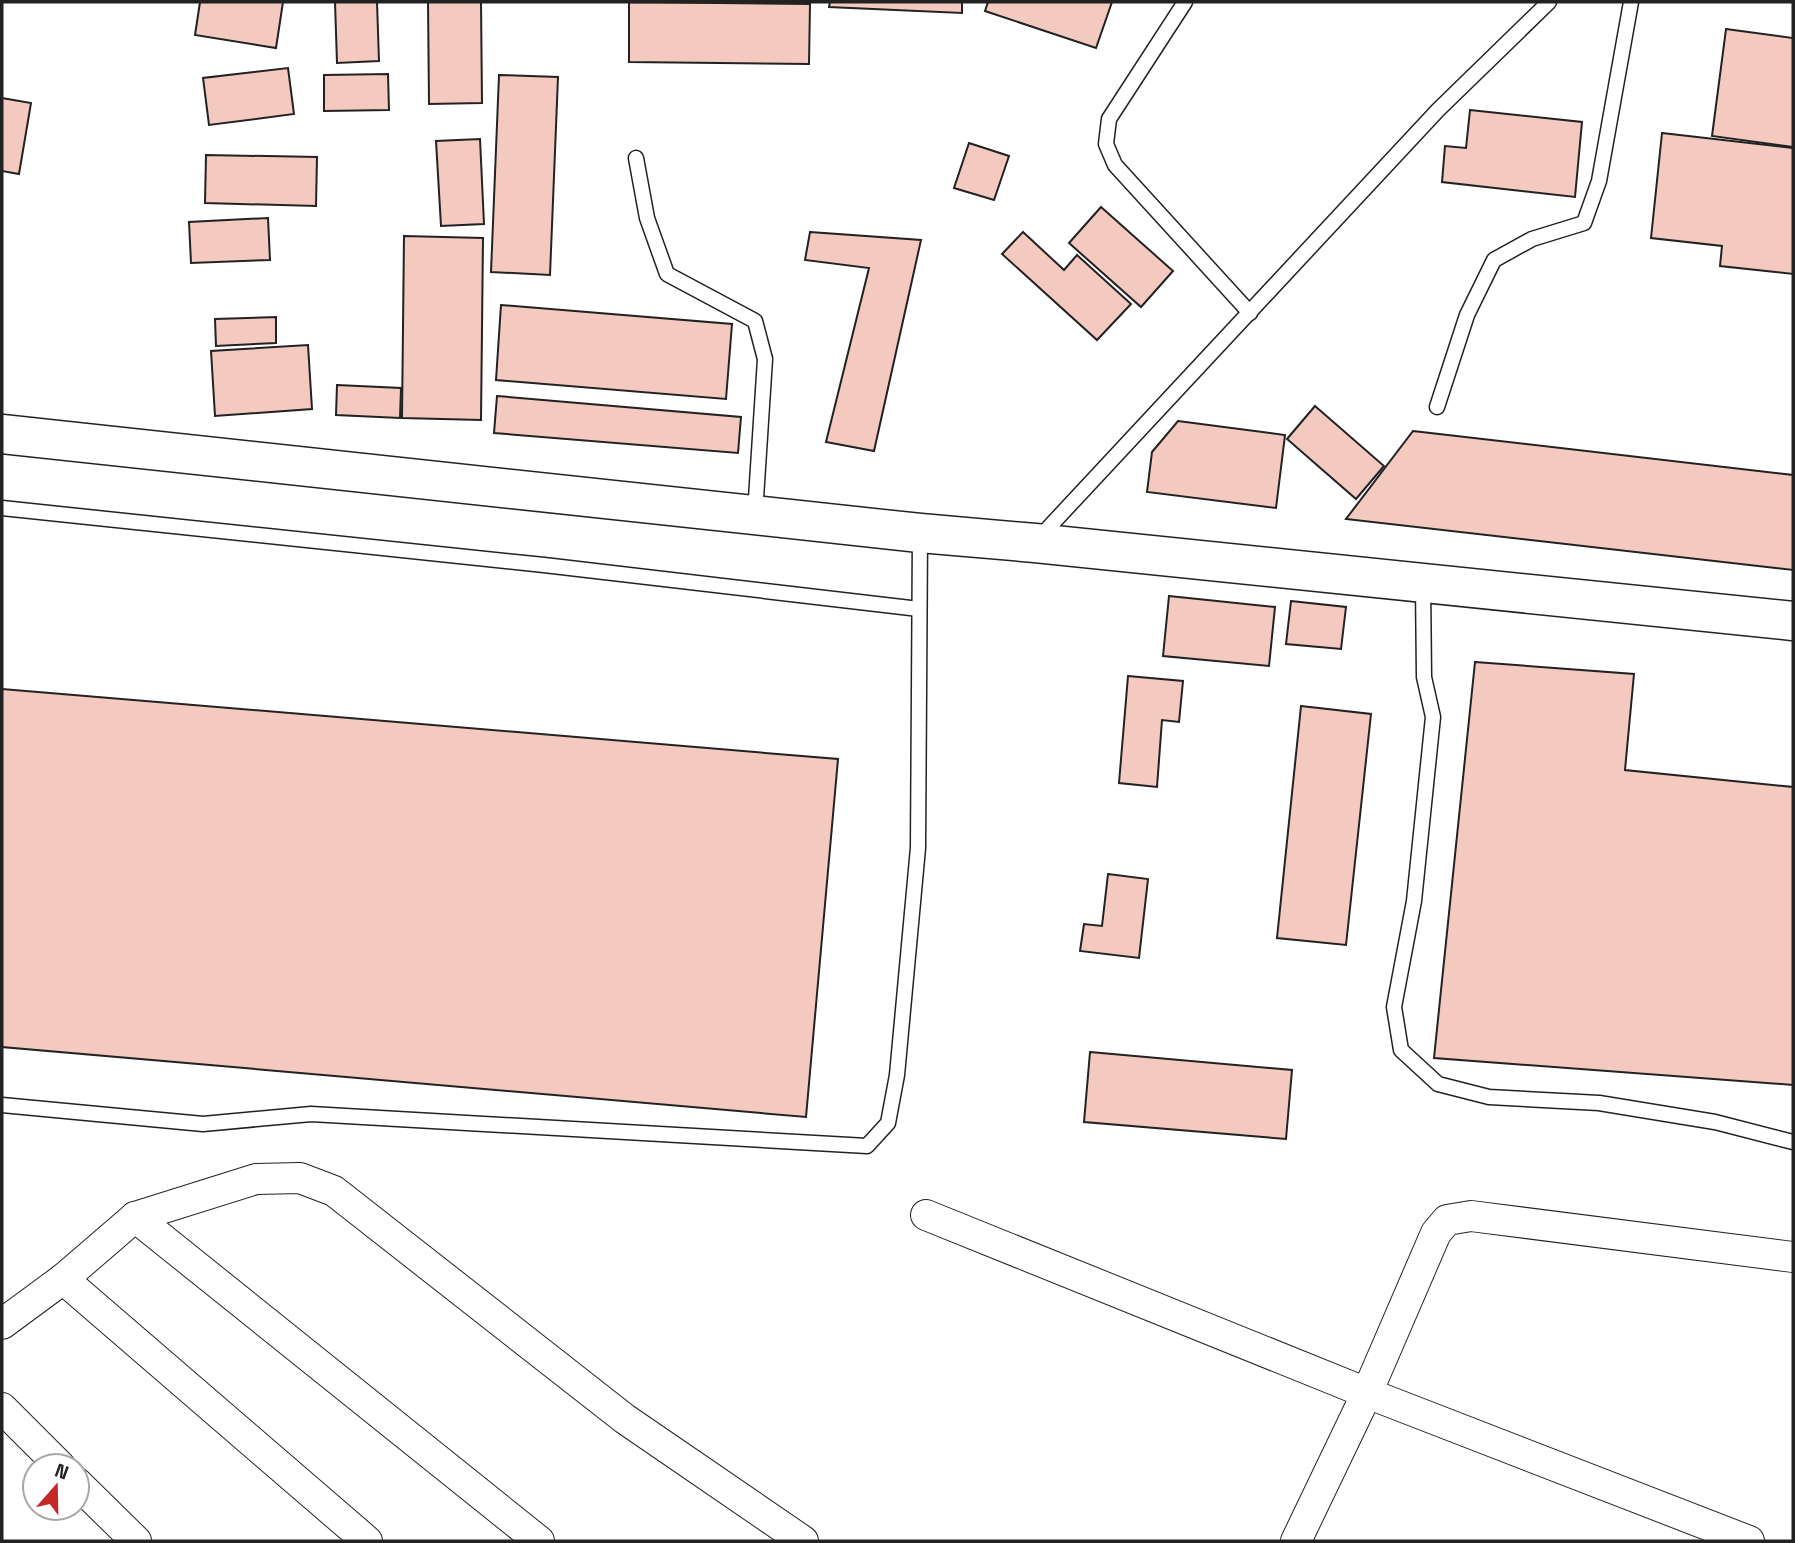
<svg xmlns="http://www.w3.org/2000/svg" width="1795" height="1543" font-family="'Space Grotesk',sans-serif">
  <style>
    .building { fill: #f3c9c0; stroke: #222; stroke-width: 2 }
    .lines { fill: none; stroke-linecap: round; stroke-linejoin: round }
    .service-casing { stroke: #222; stroke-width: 17 }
    .minor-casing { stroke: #222; stroke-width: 32 }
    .secondary-casing { stroke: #222; stroke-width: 41 }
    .service { stroke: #fff; stroke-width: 14 }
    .minor { stroke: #fff; stroke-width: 30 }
    .secondary { stroke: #fff; stroke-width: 38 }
  </style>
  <rect width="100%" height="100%" fill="#fff"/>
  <!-- building -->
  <g class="building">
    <polygon points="200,2 283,2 276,48 195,35"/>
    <polygon points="335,2 377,2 379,61 337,63"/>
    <polygon points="428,2 481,2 482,103 429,104"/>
    <polygon points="629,2 810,4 809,64 629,62"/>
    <polygon points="830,2 962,2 962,13 829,7"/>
    <polygon points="988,2 1112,2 1096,48 985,11"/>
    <polygon points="1726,29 1793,38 1793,147 1712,136"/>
    <polygon points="288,68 294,114 209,125 203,78"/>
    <polygon points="388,74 389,110 324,111 324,75"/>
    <polygon points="499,75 558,77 550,275 491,272"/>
    <polygon points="2,98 31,103 19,174 2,171"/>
    <polygon points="1470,110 1582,122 1575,197 1442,182 1445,146 1466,148"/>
    <polygon points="1662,133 1793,148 1793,274 1720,266 1722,246 1651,238"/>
    <polygon points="480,139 484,224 441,226 436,141"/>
    <polygon points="969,143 1009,156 994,200 954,188"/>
    <polygon points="206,155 317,157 316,206 205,203"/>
    <polygon points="1101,207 1173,271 1141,307 1069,243"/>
    <polygon points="268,218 270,260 191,263 189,222"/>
    <polygon points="810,232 921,240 874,451 826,442 869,268 805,260"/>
    <polygon points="1023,232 1064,270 1077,255 1131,304 1097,340 1002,254"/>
    <polygon points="404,236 483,238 481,420 402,418"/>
    <polygon points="501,305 732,324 726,399 496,380"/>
    <polygon points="276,317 276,343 216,346 215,319"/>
    <polygon points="308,345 312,409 215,416 211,351"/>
    <polygon points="337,385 401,388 400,418 336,415"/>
    <polygon points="497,396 741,417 738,453 494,433"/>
    <polygon points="1315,406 1384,466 1356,499 1287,439"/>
    <polygon points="1178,421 1285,435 1276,508 1147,492 1152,452"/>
    <polygon points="1413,431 1793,475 1793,570 1346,519"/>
    <polygon points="1169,596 1275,607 1269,666 1163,656"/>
    <polygon points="1291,601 1346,607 1341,649 1286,644"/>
    <polygon points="1475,662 1634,674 1625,770 1793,787 1793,1085 1434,1058"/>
    <polygon points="1128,676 1183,681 1179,722 1162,720 1157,787 1119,783"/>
    <polygon points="2,689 838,759 806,1117 2,1047"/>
    <polygon points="1301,706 1371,714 1346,945 1277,938"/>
    <polygon points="1108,874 1148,879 1139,958 1080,951 1084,924 1102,926"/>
    <polygon points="1090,1052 1292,1070 1286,1139 1084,1122"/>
  </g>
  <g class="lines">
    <defs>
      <g id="service">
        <polyline points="1185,2 1109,119 1106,144 1115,165 1250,313"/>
        <polyline points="636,158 647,218 667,274 755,321 765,359 755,514"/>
        <polyline points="1437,407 1467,315 1494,260 1532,239 1584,223 1599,181 1631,2"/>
        <polyline points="2,508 544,565 919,609"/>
        <polyline points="1038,539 1438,110 1549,2"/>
        <polyline points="1423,585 1424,677 1433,717 1414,901 1394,1007 1401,1050 1438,1084 1489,1097 1599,1103 1715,1122 1793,1142"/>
        <polyline points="2,1105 203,1124 311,1114 867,1146 888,1123 897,1075 918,848 920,535"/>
      </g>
      <g id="minor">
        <polyline points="926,1215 1367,1393 1749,1541"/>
        <polyline points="135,1217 539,1541"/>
        <polyline points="63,1279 367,1541"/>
        <polyline points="2,1324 63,1279 135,1217 256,1179 300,1178 334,1191 625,1419 803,1541"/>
        <polyline points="2,1408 60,1466"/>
        <polyline points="77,1483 136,1541"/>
        <polyline points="1296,1541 1367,1393 1436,1233 1447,1220 1471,1216 1793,1257"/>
      </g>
      <polyline id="secondary" points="2,434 920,533 1035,543 1793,621"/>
    </defs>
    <!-- service casing -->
    <use href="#service" class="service-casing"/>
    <!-- minor casing -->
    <use href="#minor" class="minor-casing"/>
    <!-- secondary casing -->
    <use href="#secondary" class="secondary-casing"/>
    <!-- service -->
    <use href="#service" class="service"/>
    <!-- minor -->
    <use href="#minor" class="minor"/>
    <!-- secondary -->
    <use href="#secondary" class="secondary"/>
  </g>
  <!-- border -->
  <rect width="1795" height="1543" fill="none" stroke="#222222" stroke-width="7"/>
  <!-- north arrow -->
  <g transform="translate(56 1487) rotate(20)"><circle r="33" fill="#ffffff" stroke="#a7a7a7" stroke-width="2"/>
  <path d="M0-5L12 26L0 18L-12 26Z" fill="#c62828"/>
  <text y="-10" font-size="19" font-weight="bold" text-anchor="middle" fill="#222222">N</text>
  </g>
</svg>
